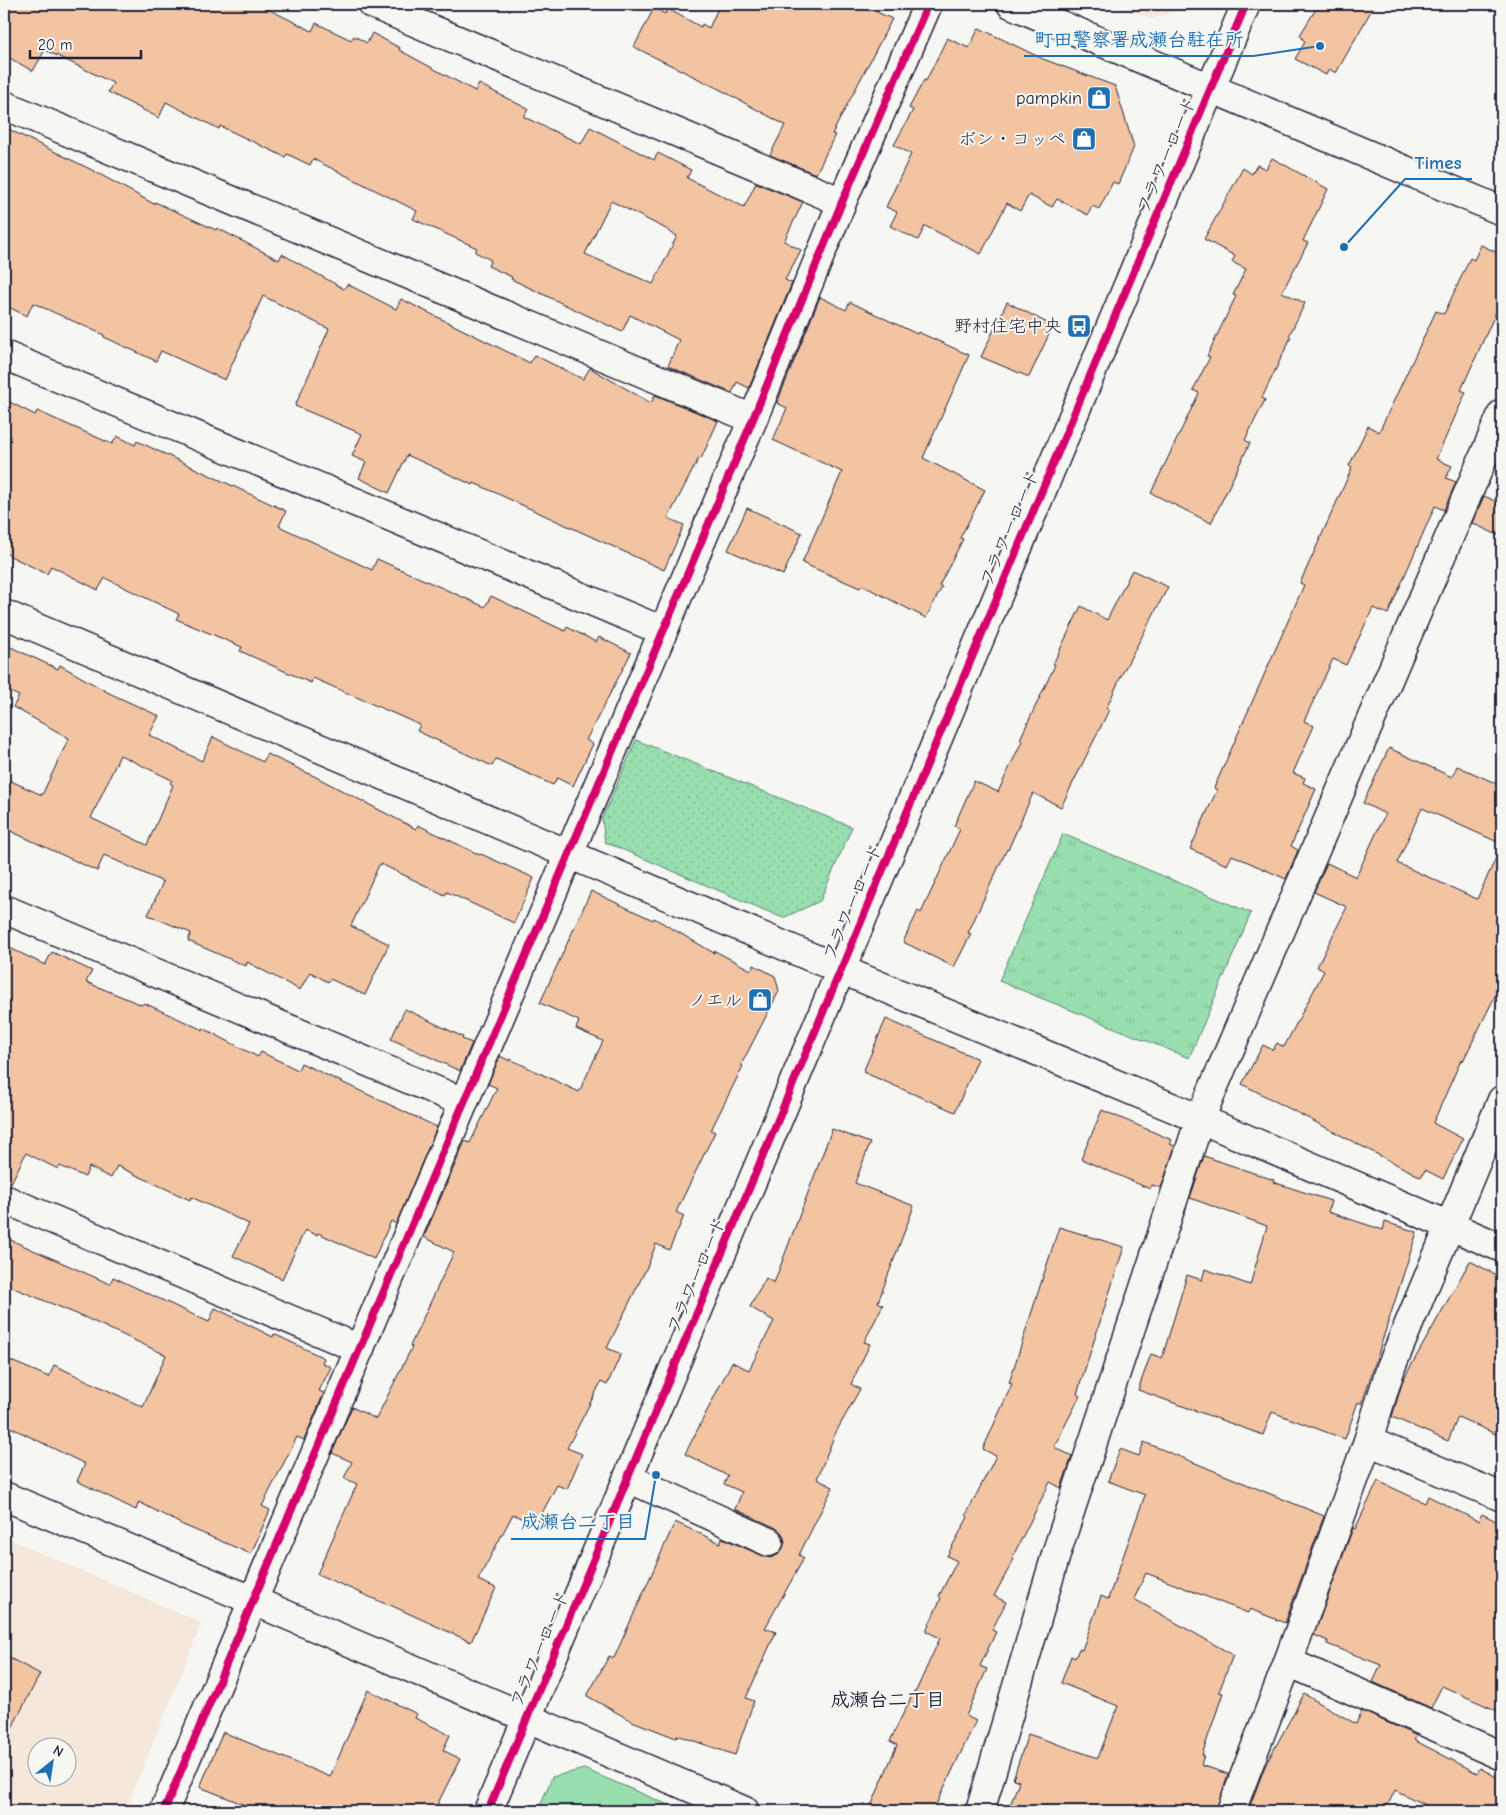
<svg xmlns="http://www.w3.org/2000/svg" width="1506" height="1815" font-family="'Comic Neue','Klee One',sans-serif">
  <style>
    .built { fill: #f5e7da; fill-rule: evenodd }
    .grass { fill: url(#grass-tufts); stroke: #5c8074 }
    .park { fill: #97dfae; stroke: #5c8074 }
    .garden { fill: url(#garden-dots); stroke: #5c8074 }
    .building { fill: #f2c4a2; stroke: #22223b; fill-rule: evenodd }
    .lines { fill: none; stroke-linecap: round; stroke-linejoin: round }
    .minor-casing { stroke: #22223b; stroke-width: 31 }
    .minor { stroke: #f6f6f2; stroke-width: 28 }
    .cycleway-casing { stroke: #f6f6f2; stroke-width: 11 }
    .cycleway { stroke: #d6006c; stroke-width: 8 }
    .labels { text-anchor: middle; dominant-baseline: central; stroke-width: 4; stroke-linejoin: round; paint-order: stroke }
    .poi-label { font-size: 18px; fill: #22223b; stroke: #f6f6f2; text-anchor: end }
    .street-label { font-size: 18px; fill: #22223b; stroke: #f6f6f2 }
    .neighbourhood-label { font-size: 19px; font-weight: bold; fill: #22223b; stroke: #f6f6f2 }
    .leader { fill: none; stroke: #1f6fb2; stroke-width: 2 }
    .callout-dot { fill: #1f6fb2; stroke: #f6f6f2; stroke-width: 2 }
    .callout-label { font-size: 19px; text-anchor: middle; font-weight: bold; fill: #1f6fb2; stroke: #f6f6f2; stroke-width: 4; stroke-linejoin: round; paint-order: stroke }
  </style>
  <defs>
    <pattern id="grass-tufts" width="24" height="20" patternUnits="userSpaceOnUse" patternTransform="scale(1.25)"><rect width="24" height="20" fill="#97dfae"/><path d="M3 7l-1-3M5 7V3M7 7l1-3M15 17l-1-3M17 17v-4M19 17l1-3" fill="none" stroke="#82bf97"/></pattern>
    <pattern id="garden-dots" width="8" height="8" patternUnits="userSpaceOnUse" patternTransform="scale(1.25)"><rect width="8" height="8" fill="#97dfae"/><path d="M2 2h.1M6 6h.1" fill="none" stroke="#82bf97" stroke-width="1.8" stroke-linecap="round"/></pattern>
  </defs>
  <rect width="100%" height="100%" fill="#f6f6f2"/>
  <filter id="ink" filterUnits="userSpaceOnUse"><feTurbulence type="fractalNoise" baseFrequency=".02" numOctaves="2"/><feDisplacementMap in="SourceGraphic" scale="10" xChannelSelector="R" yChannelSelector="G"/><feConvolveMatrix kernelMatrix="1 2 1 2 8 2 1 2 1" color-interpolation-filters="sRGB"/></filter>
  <g filter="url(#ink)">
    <!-- built -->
    <g class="built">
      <polygon points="1114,4 1194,4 1152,19"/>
      <path d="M4,1537L202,1623L125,1811H4ZM38,1748H68V1778H38Z"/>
    </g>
    <!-- grass -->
    <polygon class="grass" points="1063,834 1251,913 1189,1058 999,981"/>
    <!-- park -->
    <polygon class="park" points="584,1769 683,1811 538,1811 552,1777"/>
    <!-- garden -->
    <polygon class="garden" points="636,740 852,827 820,901 783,918 605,842 602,819"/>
    <!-- building -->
    <g class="building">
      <path d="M4,4H258L312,31L316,23L351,40L354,36L367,43L372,33L400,48L399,50L475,91L479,84L528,109L524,117L581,144L590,127L654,160L658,153L691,170L687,178L744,207L756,183L803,202L784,241L801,250L785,280L792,283L749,388L737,382L732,393L668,366L679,340L630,315L622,332L511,279L512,277L488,266L491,260L475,252L477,248L413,219L417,211L313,159L310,165L287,154L285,157L220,126L219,129L166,102L159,118L108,92L113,83L45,50L33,71L4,55ZM611,201L670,231L669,232L677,236L653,284L585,254Z"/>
      <polygon points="720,4 860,4 892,19 832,134 835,135 816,174 770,155 785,125 719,89 634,47 654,8 665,14 668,9 701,27 702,24 709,28"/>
      <polygon points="1319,4 1375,4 1336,73 1329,69 1326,75 1295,59 1305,42 1300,35"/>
      <polygon points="979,28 1043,59 1115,86 1134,147 1118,184 1113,182 1099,209 1092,206 1088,215 1057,199 1052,207 1029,195 1020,211 1007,203 981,254 925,226 918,240 890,226 897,212 886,207 911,154 894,145 913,110 909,108 924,80 926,81 947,38 969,48"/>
      <polygon points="4,127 92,170 154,204 155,202 216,230 217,228 279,260 282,254 344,289 347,284 396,309 401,299 530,363 534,355 583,379 590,368 651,403 655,395 718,421 701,459 699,458 668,518 684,525 664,570 474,483 473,485 407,455 389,493 359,478 366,462 352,456 362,434 295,406 329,329 263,296 225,380 161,351 156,361 104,337 104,335 33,303 27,316 4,305"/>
      <polygon points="1272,158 1328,189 1303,241 1308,243 1282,292 1305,303 1289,336 1291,337 1262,398 1265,400 1245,440 1250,443 1211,523 1151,493 1199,393 1193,390 1210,357 1207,356 1236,296 1233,295 1246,269 1232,262 1235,256 1204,239 1243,168 1252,174 1257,165 1266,169"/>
      <polygon points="1481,245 1502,255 1502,299 1461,390 1466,392 1436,459 1452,466 1446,478 1456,482 1444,510 1435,506 1388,614 1373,608 1346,665 1333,659 1304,721 1314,726 1293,773 1305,778 1303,783 1316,789 1291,846 1298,850 1286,879 1232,855 1227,865 1190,849 1217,790 1214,788 1304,585 1300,583 1352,468 1349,466 1368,426 1379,432 1436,311 1444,314 1470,258 1474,260"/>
      <polygon points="820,297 846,310 850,302 917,334 918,332 969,355 923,458 985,490 960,538 963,539 939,586 942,587 926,618 862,585 860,588 802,563 842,472 773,440 787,408 777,403"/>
      <polygon points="1007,302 1053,326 1029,377 981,357"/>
      <polygon points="4,399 35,415 37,411 112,444 117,436 135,445 137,441 286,511 279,526 372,570 377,559 485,607 491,596 565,631 567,627 596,642 599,637 631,653 586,740 593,744 573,786 557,778 553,785 496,759 492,766 417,731 420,725 313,678 311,683 240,651 242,647 176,619 179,614 105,578 98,590 51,566 47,574 4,553"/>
      <polygon points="1484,496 1502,504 1502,537 1472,523"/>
      <polygon points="747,508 802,533 783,575 728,550"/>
      <polygon points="1132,570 1168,587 1123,672 1106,709 1109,710 1061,807 1033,793 1008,850 1007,849 968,933 971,934 954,967 903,942 918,911 921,913 960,829 954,826 974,781 998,792 1022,741 1020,739 1055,665 1053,664 1081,606 1107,620"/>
      <path d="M4,644L58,669L60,665L109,693L159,716L149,735L202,761L213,737L263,762L267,754L316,777L416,829L418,825L480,855L481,854L534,878L514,923L447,892L445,895L381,864L379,865L351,926L389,944L365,995L330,979L328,982L310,972L300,990L247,962L246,966L188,941L191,933L148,915L163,882L104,855L97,871L4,828V778L42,795L69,738L13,707L19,696L4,689ZM120,755L172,780L170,783L173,785L147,845L91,818Z"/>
      <polygon points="1389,748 1452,777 1457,766 1502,786 1502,844 1422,808 1397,863 1477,899 1502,845 1502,982 1463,1061 1461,1060 1433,1123 1463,1139 1443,1179 1425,1170 1421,1177 1242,1084 1263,1045 1273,1050 1277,1043 1284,1047 1324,971 1317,967 1347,907 1314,892 1327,863 1356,877 1385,814 1363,803"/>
      <polygon points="591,891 653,920 654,918 714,953 715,951 751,970 754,965 775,976 779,991 741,1065 743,1066 711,1130 715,1132 676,1212 684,1216 669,1250 656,1244 648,1265 607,1348 621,1354 607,1385 601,1382 567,1448 582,1454 567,1489 557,1485 535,1526 513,1514 478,1580 496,1588 471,1642 388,1604 388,1605 317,1574 357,1484 344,1478 352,1462 332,1453 352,1407 376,1419 412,1347 410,1346 454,1252 424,1237 465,1141 470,1143 497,1088 488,1084 500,1056 510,1061 510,1059 579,1092 603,1041 576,1029 579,1021 540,1003"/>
      <polygon points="4,945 45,965 52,952 92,971 86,982 142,1005 144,1003 203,1030 203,1028 258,1057 261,1052 298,1070 301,1063 437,1127 396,1224 391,1221 374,1259 318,1233 317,1235 305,1230 282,1279 233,1256 249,1224 191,1197 190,1200 117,1166 111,1178 89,1167 85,1177 60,1166 58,1169 26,1153 10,1185 4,1184"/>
      <polygon points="405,1009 463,1037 462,1039 472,1043 460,1071 391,1039"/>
      <polygon points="886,1019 978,1059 955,1112 863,1072"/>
      <polygon points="1102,1110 1172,1140 1170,1144 1175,1146 1161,1188 1152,1185 1150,1189 1081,1159"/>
      <polygon points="832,1129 870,1143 855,1183 914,1206 878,1302 883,1305 864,1342 870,1344 851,1384 860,1389 835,1434 817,1479 833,1487 799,1555 804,1558 765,1628 776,1632 746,1698 754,1701 735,1755 677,1735 676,1738 632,1721 587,1696 609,1656 614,1658 675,1522 720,1543 722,1538 763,1556 770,1558 778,1555 783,1548 785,1541 782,1533 776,1528 735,1509 742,1492 724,1484 728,1476 685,1454 732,1362 749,1370 774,1321 750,1307 766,1278 774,1283"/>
      <polygon points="1204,1156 1274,1180 1273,1182 1331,1201 1328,1212 1383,1230 1385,1222 1417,1232 1362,1404 1358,1402 1345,1439 1272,1412 1263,1435 1138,1390 1151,1354 1162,1358 1187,1275 1202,1280 1205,1269 1250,1285 1267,1226 1190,1198"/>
      <polygon points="1059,1227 1124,1247 1077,1394 1080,1396 1054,1447 1072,1456 1061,1488 1050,1482 1012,1558 1014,1559 994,1596 1006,1602 992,1630 996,1632 980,1666 987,1669 966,1716 976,1721 933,1811 869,1811 897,1745 890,1741 914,1691 916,1691 940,1638 926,1631 941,1598 939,1596 957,1561 947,1556 968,1517 966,1515 996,1456 983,1449 1012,1384 1009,1383"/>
      <polygon points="4,1237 110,1284 113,1277 209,1322 215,1308 273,1337 274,1334 324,1358 322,1363 331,1367 319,1391 324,1393 304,1440 297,1437 262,1506 270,1510 251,1554 183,1525 139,1502 136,1510 77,1481 85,1464 4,1424 4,1358 49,1377 54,1365 143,1407 166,1355 84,1317 4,1284"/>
      <polygon points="1470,1261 1502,1278 1502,1437 1458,1417 1448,1441 1392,1417 1403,1380"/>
      <polygon points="1144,1442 1324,1516 1285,1623 1250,1609 1248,1613 1146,1573 1134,1599 1233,1655 1219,1692 1223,1693 1202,1755 1204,1755 1201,1765 1228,1774 1216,1811 1008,1811 1019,1781 1013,1779 1028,1734 1098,1758 1118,1706 1061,1683 1071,1656 1075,1658 1079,1649 1082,1650 1101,1596 1108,1599 1145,1495 1108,1481 1120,1449 1139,1456"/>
      <polygon points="1378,1481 1425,1503 1428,1496 1478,1521 1482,1514 1502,1524 1502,1713 1442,1686 1431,1708 1373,1682 1381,1665 1327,1644 1328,1641 1314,1635 1353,1528 1355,1529"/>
      <polygon points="4,1655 40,1674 4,1743"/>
      <polygon points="368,1690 417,1714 415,1718 450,1735 443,1750 460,1759 434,1811 260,1811 200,1787 223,1732 330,1777"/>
      <polygon points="1304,1694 1356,1724 1362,1711 1417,1736 1414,1740 1477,1773 1480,1768 1502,1780 1502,1811 1437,1811 1395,1790 1385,1811 1248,1811 1265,1766"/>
    </g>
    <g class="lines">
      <defs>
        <g id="minor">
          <polyline points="372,4 842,202"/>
          <polyline points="1011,4 1502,211"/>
          <polyline points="4,105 753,419"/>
          <polyline points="4,355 663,631"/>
          <polyline points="4,614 806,955 1200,1119 1502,1248"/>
          <polyline points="4,909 463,1102"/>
          <polyline points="4,1199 360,1349"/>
          <polyline points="1368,1441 1502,1497"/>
          <polyline points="628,1478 769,1542"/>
          <polyline points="4,1496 254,1601 745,1811"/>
          <polyline points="1288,1662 1502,1756"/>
          <polyline points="164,1811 753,419 842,202 928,4"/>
          <polyline points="488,1811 1246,4"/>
          <polyline points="980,1811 1058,1548 1200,1119 1502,414"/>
          <polyline points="1231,1811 1288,1662 1368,1441 1391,1367 1502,1100"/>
        </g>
      </defs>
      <!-- minor casing -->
      <use href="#minor" class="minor-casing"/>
      <!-- minor -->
      <use href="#minor" class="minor"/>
      <defs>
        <g id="cycleway">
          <polyline points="164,1811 753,419 842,202 928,4"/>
          <polyline points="488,1811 1246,4"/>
        </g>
      </defs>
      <!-- cycleway casing -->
      <use href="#cycleway" class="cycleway-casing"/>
      <!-- cycleway -->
      <use href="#cycleway" class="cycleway"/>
    </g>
  </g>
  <!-- icons -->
  <defs>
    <symbol id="shop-square" viewBox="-11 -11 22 22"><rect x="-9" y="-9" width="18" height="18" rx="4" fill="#1f6fb2" stroke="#f6f6f2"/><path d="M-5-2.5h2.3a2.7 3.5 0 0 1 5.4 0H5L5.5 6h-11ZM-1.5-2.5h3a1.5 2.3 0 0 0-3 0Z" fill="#fff"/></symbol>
    <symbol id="bus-square" viewBox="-11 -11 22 22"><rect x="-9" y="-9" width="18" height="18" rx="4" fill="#1f6fb2" stroke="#f6f6f2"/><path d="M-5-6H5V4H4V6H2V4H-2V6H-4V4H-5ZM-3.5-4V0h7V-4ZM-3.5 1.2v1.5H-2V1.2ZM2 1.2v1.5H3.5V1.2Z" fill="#fff"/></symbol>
  </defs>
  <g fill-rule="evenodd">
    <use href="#shop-square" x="1085" y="84" width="28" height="28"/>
    <use href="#shop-square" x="1070" y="125" width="28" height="28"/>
    <use href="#bus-square" x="1065" y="312" width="28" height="28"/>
    <use href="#shop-square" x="746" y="986" width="28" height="28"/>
  </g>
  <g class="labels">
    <!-- poi labels -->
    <g class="poi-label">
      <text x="1082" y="98">pampkin</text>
      <text x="1066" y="139">ボン・コッペ</text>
      <text x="1062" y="326">野村住宅中央</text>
      <text x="742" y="1000">ノエル</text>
    </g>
    <!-- street labels -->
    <g class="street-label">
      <text transform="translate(1167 155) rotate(-67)">フラワーロード</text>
      <text transform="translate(1010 528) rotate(-67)">フラワーロード</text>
      <text transform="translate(853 902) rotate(-67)">フラワーロード</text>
      <text transform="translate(697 1275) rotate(-67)">フラワーロード</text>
      <text transform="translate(540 1649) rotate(-67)">フラワーロード</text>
    </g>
    <!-- neighbourhood labels -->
    <g class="neighbourhood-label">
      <text x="888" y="1700">成瀬台二丁目</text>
    </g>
  </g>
  <!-- callouts -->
  <path class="leader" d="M1320 46L1253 56H1024M1344 247L1405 179H1472M656 1475L645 1539H511"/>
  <g class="callout-dot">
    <circle cx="1320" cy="46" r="5"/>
    <circle cx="1344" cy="247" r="5"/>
    <circle cx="656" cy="1475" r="5"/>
  </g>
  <g class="callout-label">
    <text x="1139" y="46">町田警察署成瀬台駐在所</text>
    <text x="1438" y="169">Times</text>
    <text x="578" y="1528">成瀬台二丁目</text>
  </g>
  <!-- margin -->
  <rect width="1506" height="1815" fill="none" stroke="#f6f6f2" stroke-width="20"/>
  <rect x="10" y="10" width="1486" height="1795" fill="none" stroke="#22223b" stroke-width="2" filter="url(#ink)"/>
  <!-- north arrow -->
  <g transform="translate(52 1762) rotate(30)"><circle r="24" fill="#f6f6f2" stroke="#a1a1a9"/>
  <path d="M0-4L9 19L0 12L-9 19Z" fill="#1f6fb2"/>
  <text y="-8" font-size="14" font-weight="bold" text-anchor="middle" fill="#22223b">N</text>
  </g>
  <!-- scale -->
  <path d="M30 50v8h111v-8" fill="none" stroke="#22223b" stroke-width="2.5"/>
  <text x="38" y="50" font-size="15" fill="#22223b" stroke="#f6f6f2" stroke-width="4" paint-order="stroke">20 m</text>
</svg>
